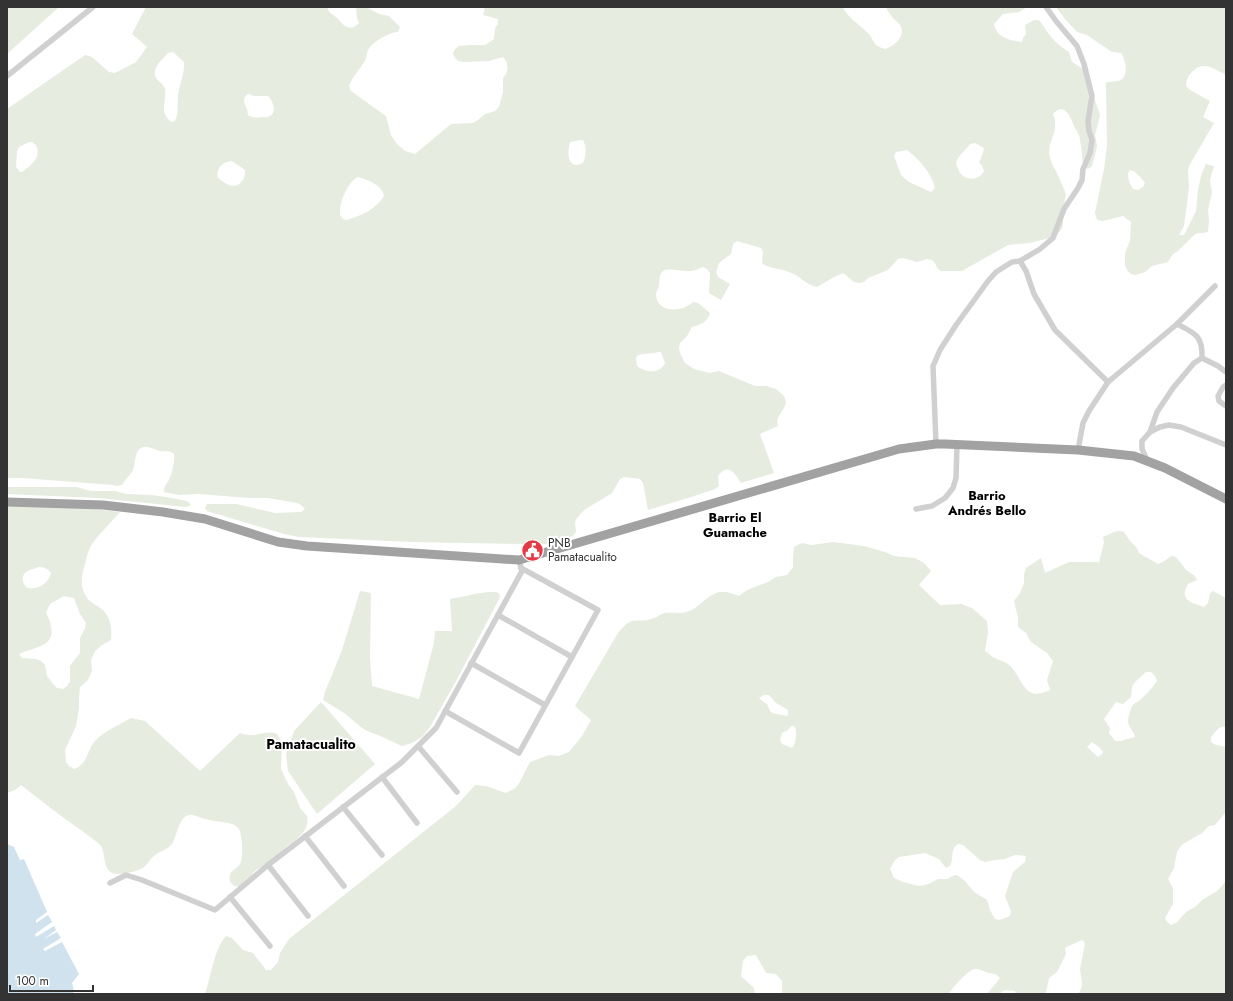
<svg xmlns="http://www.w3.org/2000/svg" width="1233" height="1001" font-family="Jost,sans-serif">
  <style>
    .green { fill: #e6ecdf; fill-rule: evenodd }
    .water { fill: #cfe2ee }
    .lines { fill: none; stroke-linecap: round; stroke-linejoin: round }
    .minor { stroke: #d0d0d0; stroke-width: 5.5 }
    .trunk { stroke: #a2a2a2; stroke-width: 9 }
    .labels { text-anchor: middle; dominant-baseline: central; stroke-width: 4; stroke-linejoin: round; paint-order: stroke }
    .poi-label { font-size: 12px; fill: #333; stroke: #fff; text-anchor: start }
    .neighbourhood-label { font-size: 13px; font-weight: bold; fill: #000; stroke: #fff }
    .quarter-label { font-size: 14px; font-weight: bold; fill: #000; stroke: #fff }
  </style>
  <rect width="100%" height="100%" fill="#fff"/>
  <!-- green -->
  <g class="green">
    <polygon points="7,7 59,7 7,54"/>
    <path d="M146,7H327C329,14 333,14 338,19C345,27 350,32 359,23L357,18L356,7H366L379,14L389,16L400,27L398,32C390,32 375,41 370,47C366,52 367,59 363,64C358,71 352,78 349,86L351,91L355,94L386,116L391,135L397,144L405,151L415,154L451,124L473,123L478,120L485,114L495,111L499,107L503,92V78C509,72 509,63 503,57L489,61L464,62L458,61L455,58L453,53L455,49L459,46L470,45H485L494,39L495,28L498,24V19L483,15L485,7H843C844,14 863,28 869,34C872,38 873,42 876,45C879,47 882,48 885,49C894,46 907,36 900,25C898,22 895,20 893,18C890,15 888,11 886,7H1027L1019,12L1003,14L994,24C996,37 1010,41 1022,42L1023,38L1026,34L1025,25L1034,20H1039C1048,33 1055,44 1069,52L1072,62L1085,70L1100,115L1095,135L1097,146L1096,151L1092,166L1088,169L1083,166C1082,157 1082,149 1080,140C1080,135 1076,130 1074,126C1070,116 1064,101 1053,114L1055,120V130L1050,144L1049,154L1052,164L1057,173L1066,194L1063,210V226L1061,230L1054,237L1029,243L1008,245L962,271H941L937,268L935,263L932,260L927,259L917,262L903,258L898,259L888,270L868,278L864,282L859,283L854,282L843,273L834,277L817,287C806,285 799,275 789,272C780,268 769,269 762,263L763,252L761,248L737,241L733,244L731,254L719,263L716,272L718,277L730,284L721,300L709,293L710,273L707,269L703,267C699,268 695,271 691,271C683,272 669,267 663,271C658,275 660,281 659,286C658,289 656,291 656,295C657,314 683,312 693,302L698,303L710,313C708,322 700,325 692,327L687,336L680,343L679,348L680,353L685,363L694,369L709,373L719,371L755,386H766L776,389L784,396L786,402L784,408L779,416L777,421L778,426L760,434L774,473L741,483C734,472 728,463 718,476L719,486L715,489L688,498L648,510L643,483L640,479L624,477L620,479L612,493L584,510L577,518L575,522L576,532L573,536L548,544H527L411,542L299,537L284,534L207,511L205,508L207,504H236L275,513L301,512L305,509L301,505L297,503L268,498H249L199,494L179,495L164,492C164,486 166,485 169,480C172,473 175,462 174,454C169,450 166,452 160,451C156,450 152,448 148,447C134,445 136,462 133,470C130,476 125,479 122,485L117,486L112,485L23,478H7V109L85,55L92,57L109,72L115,73L136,62L147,47L132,34ZM173,52L184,62C185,74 179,85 178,96C177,105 179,113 175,121L171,122C158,110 167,104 165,89C163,82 153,80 155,71C156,64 164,58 168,53ZM247,94H249L254,96H268C272,100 278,112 270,116C268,118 263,117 261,117C256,118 252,118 248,115C247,113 248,111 247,109C245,102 241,102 247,94ZM580,140H583C587,147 586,156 583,163C567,171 567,152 570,142ZM29,142H32L36,145C42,158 31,165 22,172H20L16,167L17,151L19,147ZM975,143L984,148L983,153L979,162L982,166L984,171C980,179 970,181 963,176C959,173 958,168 956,164C958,154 965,152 970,144ZM907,150C919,159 932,174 935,188L931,192L909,182L901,175L894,156L896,152ZM232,161L245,170C245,175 245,178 241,182C234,191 225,183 218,178C216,168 222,162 232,161ZM358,177C367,179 383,186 384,196C375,210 361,216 346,220L343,219L340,215C339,204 347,182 358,177ZM659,352H661L665,363C660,374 646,373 637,366L636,358L638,355C645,353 652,354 659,352Z"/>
    <path d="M1056,7H1226V75C1214,69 1203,60 1192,72C1188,76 1186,80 1186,86L1190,90L1210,101L1203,117L1214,123L1189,166L1188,171L1189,187L1184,226L1179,235H1184L1196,211L1198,189L1202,173L1206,164L1214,166L1210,180L1212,193L1208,210L1209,221L1208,232L1203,233H1198L1194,235L1178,251L1173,254L1168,262L1152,266L1145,272L1135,275L1131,274L1127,270L1125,265V255L1126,250L1130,241L1131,222L1123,216L1103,221L1097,220L1095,213L1104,169L1107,146L1106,83C1110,81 1114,82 1118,81C1130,78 1126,60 1121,53L1112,52L1087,35L1077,32L1065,19ZM1130,170C1136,171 1141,178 1145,183L1143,187L1138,190L1133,189C1130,183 1125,176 1130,170Z"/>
    <polygon points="7,487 76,487 91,491 115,491 126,494 151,495 166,497 187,501 191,505 186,507 98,498 7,494"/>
    <path d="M7,506L83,508L120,512C112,522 93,539 89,550C86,556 86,562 84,568C81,579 80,588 87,598C92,604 99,606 104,611C111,619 112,630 111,640L102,645L95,651L91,660L92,671L88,680L80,687L79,698V708L76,726L65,750L66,762L69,766L74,769C89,764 86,750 96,740C106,730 119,725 131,718L145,721L200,771L240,733C243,734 247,735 250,735C259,736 268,730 277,734L282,743L281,769L288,784L294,792L300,808L307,816C310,832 296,839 285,848C278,854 272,861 264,866C262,867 259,868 256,870C251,874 248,883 242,886C234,889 228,882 230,875C231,870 237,869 240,864C244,858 242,835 239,829C235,822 221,822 214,821C207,820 202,818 196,816C179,809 178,835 172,844C167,850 160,851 154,856C150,859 148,864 144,867C140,871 118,876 112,873C102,867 106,854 101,846C98,842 86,834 82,831C61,816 41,801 21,785L15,790L7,793ZM38,567C44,567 47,568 51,573C48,584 38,590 27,588C22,583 20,575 28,571C31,569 35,569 38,567ZM64,596L74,598L80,614L86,623L85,628L80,638V653L70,666V682L67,686L63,689L57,688L53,684L47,676L45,665L41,661L36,659L22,658L19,654C36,646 58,647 50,622C49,619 47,615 46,613L50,604Z"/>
    <path d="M1119,531L1124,532L1130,541L1137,548L1139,553L1158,564L1163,562L1171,556L1176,557L1186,570L1195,576L1197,580L1188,584C1182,595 1184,599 1195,604C1199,605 1201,606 1204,607L1208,603L1210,593L1213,591L1226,598V727C1219,725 1215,732 1211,737V742L1216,745L1226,747V814H1224L1215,825L1209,826L1202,833L1183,844L1180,847L1177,852L1174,868L1168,879L1173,888V904L1165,918L1167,922L1171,925L1177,922L1186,912L1195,907L1202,900L1217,891L1221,887L1225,882L1226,869V994H1078L1081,989L1082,984L1080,969L1085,944L1083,940C1078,941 1069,946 1065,948L1066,954L1057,972L1049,978L1047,988L1045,994H1016L1015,991L1005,990L1001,992V994H987L1000,978L996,974C987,974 982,969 975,969C970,968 951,989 949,994H782V981L776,974L766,973L756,955L747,956L743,961L741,976L754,988L755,994H205C211,977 214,949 226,936L232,938L243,950L253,953L266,970H271L278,962L280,953L289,939L456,806L475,785L486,786L506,793C509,791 513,790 515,788C520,785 526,768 530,762L549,755L559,756L569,752L582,736L591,720L575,706L618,633C634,613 636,625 654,618C658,617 660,614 665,613C672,612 680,614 686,612C700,609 707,593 721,592C727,591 733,594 739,596L747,590L768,582L776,577L787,575L793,567V557L794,547L802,543L812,545L833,542L864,546L885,552L894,556L915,558L924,563L931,571L919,585L940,605L961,604L972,608L987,621L988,632L985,651C988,653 990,655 993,657C1000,661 1007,661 1012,668C1024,682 1025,702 1050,690L1047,680L1053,661L1047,653L1031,642L1026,633L1018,627V618L1014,601L1020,593L1024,583V574L1026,568L1041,558L1045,573L1069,562H1099L1104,543L1103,537L1114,532ZM1146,672H1151L1155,676L1157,681C1153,687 1147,694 1142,698C1140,701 1136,702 1134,704C1130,708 1128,717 1128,722C1129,729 1134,731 1135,737L1120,741H1115L1109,733L1110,728L1104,719L1116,702L1123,704L1131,697L1132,687L1134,683ZM764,695H769L776,703L788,710V714L787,716L772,713L770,711L767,704L761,700L759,698ZM791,726H794C798,731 796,743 792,748L782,744L780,740L782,733L788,730ZM1092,742L1099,747L1103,752L1102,754L1098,757L1087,747ZM958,844L963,845L980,860L985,862L995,860L1005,859L1015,855L1026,856L1025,862L1013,872L1005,896L1011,911L1010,916L1000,920L995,919L990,910L987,900L974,892L965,881L957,875L952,876L948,879H938L929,884L919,886L903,882L894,878L890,869L895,860L899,857L925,853L939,859L946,868L950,866C955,858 949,850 958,844Z"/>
    <path d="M360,591L371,593L370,658L372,686L419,699L434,643L435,631H452L450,599C463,597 488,589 499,593L500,597L497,603L456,681L430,727L422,737L412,743L402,746L378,735L367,731L361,727L344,713L323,700L325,692L342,650Z"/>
    <polygon points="321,702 375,764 317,814 288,771 286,754 294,731"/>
  </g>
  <!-- water -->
  <polygon class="water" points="7,844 14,847 20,860 24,859 47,912 36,920 36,923 48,915 52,922 35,934 36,937 54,926 56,930 44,939 57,932 61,938 43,949 45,951 62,942 79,974 72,983 74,991 73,994 7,994"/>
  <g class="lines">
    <!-- minor -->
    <g class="minor">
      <polyline points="7,76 93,7"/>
      <polyline points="1020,261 1040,249 1053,238 1064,209 1078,188 1082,180 1083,169 1090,153 1092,140 1089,131 1088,121 1092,96 1084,64 1077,46 1056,21 1046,7"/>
      <polyline points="1177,324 1215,286"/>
      <polyline points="1226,385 1223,387 1218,396 1219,401 1226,406"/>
      <polyline points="1150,432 1157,412 1173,388 1194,363 1202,358 1218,366 1226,372"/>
      <polyline points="936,444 933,366 940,350 956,325 988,281 996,272 1012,262 1020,261 1026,271 1034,294 1055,330 1108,382"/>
      <path d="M1078,450L1083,423L1089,411L1108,382L1177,324C1195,333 1203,336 1202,358"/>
      <polyline points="1148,462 1142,449 1142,441 1150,432 1160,427 1169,425 1181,427 1226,445"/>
      <polyline points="916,509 932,506 945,498 953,488 956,478 957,445"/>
      <polyline points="498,615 572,657"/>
      <polyline points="471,663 545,705"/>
      <polyline points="445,711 519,753 598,610 521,568"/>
      <polyline points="418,746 457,792"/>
      <polyline points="382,777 417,823"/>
      <polyline points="343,807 382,855"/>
      <polyline points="305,836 344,886"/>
      <polyline points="268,865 308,916"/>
      <polyline points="110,883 126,875 142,880 215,910 268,865 402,762 436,728 522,571 519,560"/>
      <polyline points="230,897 270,946"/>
    </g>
    <!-- trunk -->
    <polyline class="trunk" points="7,502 103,505 163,512 205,519 278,542 307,546 519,560 899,449 936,444 945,444 1078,450 1134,456 1165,468 1226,499"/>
  </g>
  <!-- icons -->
  <defs>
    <symbol id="civic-disc" viewBox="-11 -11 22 22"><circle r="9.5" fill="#e63946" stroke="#fff"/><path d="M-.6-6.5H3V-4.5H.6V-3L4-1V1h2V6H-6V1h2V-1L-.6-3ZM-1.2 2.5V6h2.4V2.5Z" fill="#fff"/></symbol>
  </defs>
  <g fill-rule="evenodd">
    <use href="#civic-disc" x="520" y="538" width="25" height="25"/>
  </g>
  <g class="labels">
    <!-- poi labels -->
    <g class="poi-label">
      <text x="548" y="543">PNB<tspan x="548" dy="14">Pamatacualito</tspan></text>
    </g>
    <!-- neighbourhood labels -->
    <g class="neighbourhood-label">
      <text x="987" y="495">Barrio<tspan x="987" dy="15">Andrés Bello</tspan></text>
      <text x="735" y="517">Barrio El<tspan x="735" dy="15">Guamache</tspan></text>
    </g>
    <!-- quarter labels -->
    <g class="quarter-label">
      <text x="311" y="744">Pamatacualito</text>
    </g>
  </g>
  <!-- border -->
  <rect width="1233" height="1001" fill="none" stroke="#333333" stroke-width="16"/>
  <!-- scale -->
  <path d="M10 985v6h83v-6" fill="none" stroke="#333333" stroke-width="2"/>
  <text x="16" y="985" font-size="12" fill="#333333" stroke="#ffffff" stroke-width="3" paint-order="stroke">100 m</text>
</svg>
